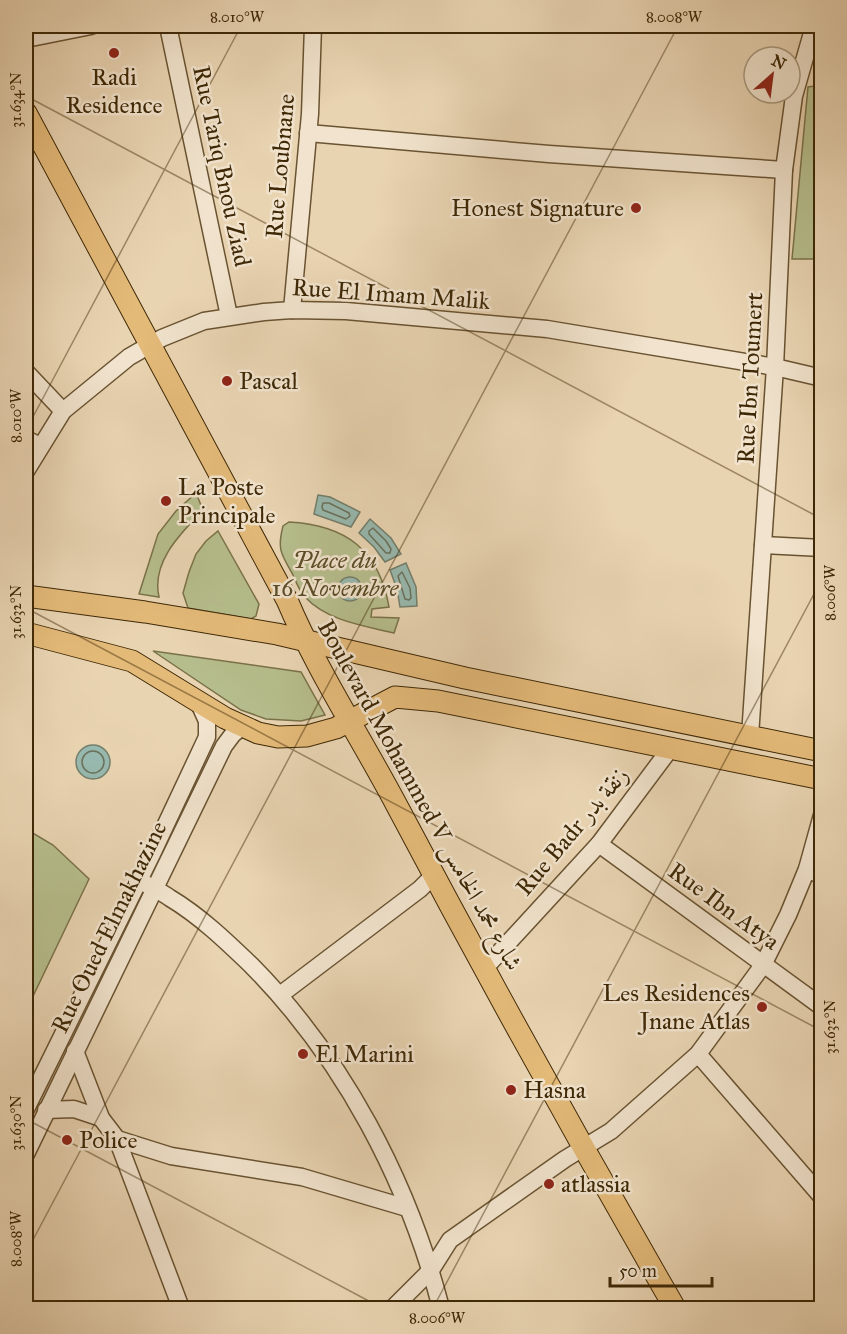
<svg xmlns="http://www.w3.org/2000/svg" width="847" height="1334" font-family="'IM FELL Great Primer',Amiri,serif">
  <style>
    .green { fill: #b6bd8c; stroke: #7a7249; stroke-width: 1.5 }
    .water { fill: #97b8ae; stroke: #737e6b; stroke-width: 1.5 }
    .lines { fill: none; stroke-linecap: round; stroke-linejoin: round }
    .shore { stroke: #6a705a; stroke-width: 1.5 }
    .minor-casing { stroke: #695331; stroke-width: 19 }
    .major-casing { stroke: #3e2806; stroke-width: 23 }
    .minor { stroke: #f1e3cd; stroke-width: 16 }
    .major { stroke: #e4ba79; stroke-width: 21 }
    .ticks { fill: none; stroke: #3e2806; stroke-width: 1.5; stroke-opacity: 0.45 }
    .poi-dot { fill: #8f2418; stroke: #f1e3cd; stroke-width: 2 }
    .labels { text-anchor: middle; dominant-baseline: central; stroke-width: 5; stroke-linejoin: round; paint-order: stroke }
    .poi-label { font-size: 24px; fill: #3e2806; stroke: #f1e3cd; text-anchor: start }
    .street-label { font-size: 24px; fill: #3e2806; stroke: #f1e3cd }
    .park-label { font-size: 24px; font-style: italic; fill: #5c4d28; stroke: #f1e3cd }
    .neatline { fill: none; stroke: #3e2806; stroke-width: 2 }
    .ticks-label { font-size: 15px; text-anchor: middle; fill: #3e2806 }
  </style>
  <rect width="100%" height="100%" fill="#e9d4b2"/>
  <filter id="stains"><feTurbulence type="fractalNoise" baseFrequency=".00333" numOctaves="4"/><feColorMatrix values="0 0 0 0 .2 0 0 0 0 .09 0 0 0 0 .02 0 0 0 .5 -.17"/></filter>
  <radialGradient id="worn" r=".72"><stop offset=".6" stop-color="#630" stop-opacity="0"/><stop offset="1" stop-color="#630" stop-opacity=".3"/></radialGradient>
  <!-- green -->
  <g class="green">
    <polygon points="821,85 821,259 792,259 808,87"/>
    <path d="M196,493L203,510C181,533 151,562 159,597L139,594L158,534L176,511Z"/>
    <path d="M289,522C346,525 379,550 389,607L372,609L371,617L399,618L394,633C365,626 327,621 305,597C299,591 296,581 292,573C281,554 277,549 283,526Z"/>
    <polygon points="218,531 259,604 256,616 251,619 188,608 183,593 189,572 196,554 206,541"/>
    <polygon points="153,651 301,672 325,715 301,721 266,719 241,710"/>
    <polygon points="26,829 53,845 89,879 26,1011"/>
  </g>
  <!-- water -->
  <g class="water">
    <polygon points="318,495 330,497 360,512 351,527 314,514"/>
    <polygon points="370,519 391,538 401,554 385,562 374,547 359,533"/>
    <polygon points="406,563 416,587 417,606 400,607 397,589 390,570"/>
    <circle cx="350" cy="589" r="12"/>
    <circle cx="93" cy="762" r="17"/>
  </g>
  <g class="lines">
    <!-- shore -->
    <g class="shore">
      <polygon points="323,503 329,503 349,513 350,516 346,519 323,510 322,507"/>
      <polygon points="373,528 386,541 391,549 390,553 386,553 369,534 369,531"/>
      <polygon points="402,572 410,588 411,598 409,600 405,599 398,576"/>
      <circle cx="93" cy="762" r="11"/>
    </g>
    <defs>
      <g id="minor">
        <polyline points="168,26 229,316"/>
        <polyline points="26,39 91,26"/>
        <polyline points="308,133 549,154 784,170"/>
        <polyline points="292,310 310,114 313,26"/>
        <polyline points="26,372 63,411"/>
        <polyline points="26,439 40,446"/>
        <polyline points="26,471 63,411 129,357 162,338 204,321 264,312 292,310 346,311 547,329 775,367 822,378"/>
        <polyline points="763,545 822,548"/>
        <polyline points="750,736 775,367 784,170 794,96 814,26"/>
        <polyline points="599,844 822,1007"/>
        <polyline points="807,869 822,876"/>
        <path d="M138,880C149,886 160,891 170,898C200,916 226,941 251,965C344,1059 408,1181 441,1308"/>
        <polyline points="485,968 599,844 670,749"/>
        <polyline points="280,995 420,889 434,875"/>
        <polyline points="75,1051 101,1118 117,1139 181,1308"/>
        <polyline points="698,1054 822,1197"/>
        <polyline points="26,1109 152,854 207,737 207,721 198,701"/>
        <polyline points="46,1110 74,1109 101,1118"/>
        <polyline points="117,1139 171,1156 302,1177 407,1208"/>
        <polyline points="26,1154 224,746 233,734 243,726"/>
        <polyline points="393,1308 431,1270 450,1240 565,1159 611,1131 698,1054 763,965 788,915 807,869 822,815"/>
      </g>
      <g id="major">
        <path d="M26,113L287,600C317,671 360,736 396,804C486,974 579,1142 675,1308"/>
        <polyline points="26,596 145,612 277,634 465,678 822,751"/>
        <polyline points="26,633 132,661 225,718 258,733 278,737 307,736 336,728 395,697 438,701 822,779"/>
      </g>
    </defs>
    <!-- minor casing -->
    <use href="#minor" class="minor-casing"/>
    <!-- major casing -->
    <use href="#major" class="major-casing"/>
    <!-- minor -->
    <use href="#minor" class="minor"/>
    <!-- major -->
    <use href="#major" class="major"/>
  </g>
  <!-- ticks -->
  <path class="ticks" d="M26,96L822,519M26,430L241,26M26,608L822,1031M26,1119L382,1308M26,1253L678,26M433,1308L822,579"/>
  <!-- markers -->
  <g class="poi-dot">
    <circle cx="114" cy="53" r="6"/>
    <circle cx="636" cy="208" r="6"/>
    <circle cx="227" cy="381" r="6"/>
    <circle cx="166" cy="501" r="6"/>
    <circle cx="762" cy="1007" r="6"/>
    <circle cx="303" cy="1054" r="6"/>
    <circle cx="511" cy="1090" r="6"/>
    <circle cx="67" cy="1140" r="6"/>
    <circle cx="549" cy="1184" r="6"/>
  </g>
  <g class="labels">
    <!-- poi labels -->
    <g class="poi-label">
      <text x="114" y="77" text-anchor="middle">Radi<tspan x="114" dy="28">Residence</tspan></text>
      <text x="624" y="208" text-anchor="end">Honest Signature</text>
      <text x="239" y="381">Pascal</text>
      <text x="178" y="487">La Poste<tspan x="178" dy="28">Principale</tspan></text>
      <text x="750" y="993" text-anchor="end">Les Residences<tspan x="750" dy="28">Jnane Atlas</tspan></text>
      <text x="315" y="1054">El Marini</text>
      <text x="523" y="1090">Hasna</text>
      <text x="79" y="1140">Police</text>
      <text x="561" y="1184">atlassia</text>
    </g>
    <!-- street labels -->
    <g class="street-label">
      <text transform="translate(222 166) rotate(78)">Rue Tariq Bnou Ziad</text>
      <text transform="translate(280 166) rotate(-85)">Rue Loubnane</text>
      <text transform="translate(391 294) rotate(4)">Rue El Imam Malik</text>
      <text transform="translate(750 378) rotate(-87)">Rue Ibn Toumert</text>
      <text transform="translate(420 795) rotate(61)">Boulevard Mohammed V شارع محمد الخامس</text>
      <text transform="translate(572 831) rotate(-50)">Rue Badr زنقة بدر</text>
      <text transform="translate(724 906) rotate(36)">Rue Ibn Atya</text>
      <text transform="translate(109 927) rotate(-64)">Rue Oued Elmakhazine</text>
    </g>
    <!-- park labels -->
    <g class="park-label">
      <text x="335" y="560">Place du<tspan x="335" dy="28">16 Novembre</tspan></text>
    </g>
  </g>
  <!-- margin -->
  <rect width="847" height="1334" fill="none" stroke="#e9d4b2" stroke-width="66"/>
  <!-- north arrow -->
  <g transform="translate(772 75) rotate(28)"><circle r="28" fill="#f1e3cd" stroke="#a9987d" stroke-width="1.5"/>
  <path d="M0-4.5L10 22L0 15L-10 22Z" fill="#8f2418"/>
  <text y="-9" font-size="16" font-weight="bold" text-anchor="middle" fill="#3e2806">N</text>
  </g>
  <!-- scale -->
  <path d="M610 1277v9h102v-9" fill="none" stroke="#3e2806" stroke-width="3"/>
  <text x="619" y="1277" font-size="18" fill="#3e2806" stroke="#f1e3cd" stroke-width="4.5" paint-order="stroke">50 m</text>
  <rect x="33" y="33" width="781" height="1268" class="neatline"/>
  <g class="ticks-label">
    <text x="237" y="22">8.010°W</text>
    <text x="674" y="22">8.008°W</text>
    <text transform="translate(16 100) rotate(-90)" y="5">31.634°N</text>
    <text transform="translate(16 416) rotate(-90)" y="5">8.010°W</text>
    <text transform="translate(830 593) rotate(-90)" y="5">8.006°W</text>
    <text transform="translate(16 612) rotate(-90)" y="5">31.632°N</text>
    <text transform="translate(830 1027) rotate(-90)" y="5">31.632°N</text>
    <text transform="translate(16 1123) rotate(-90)" y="5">31.630°N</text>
    <text transform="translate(16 1239) rotate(-90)" y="5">8.008°W</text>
    <text x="437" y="1323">8.006°W</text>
  </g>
  <rect width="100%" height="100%" filter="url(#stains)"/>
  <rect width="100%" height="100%" fill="url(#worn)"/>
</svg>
